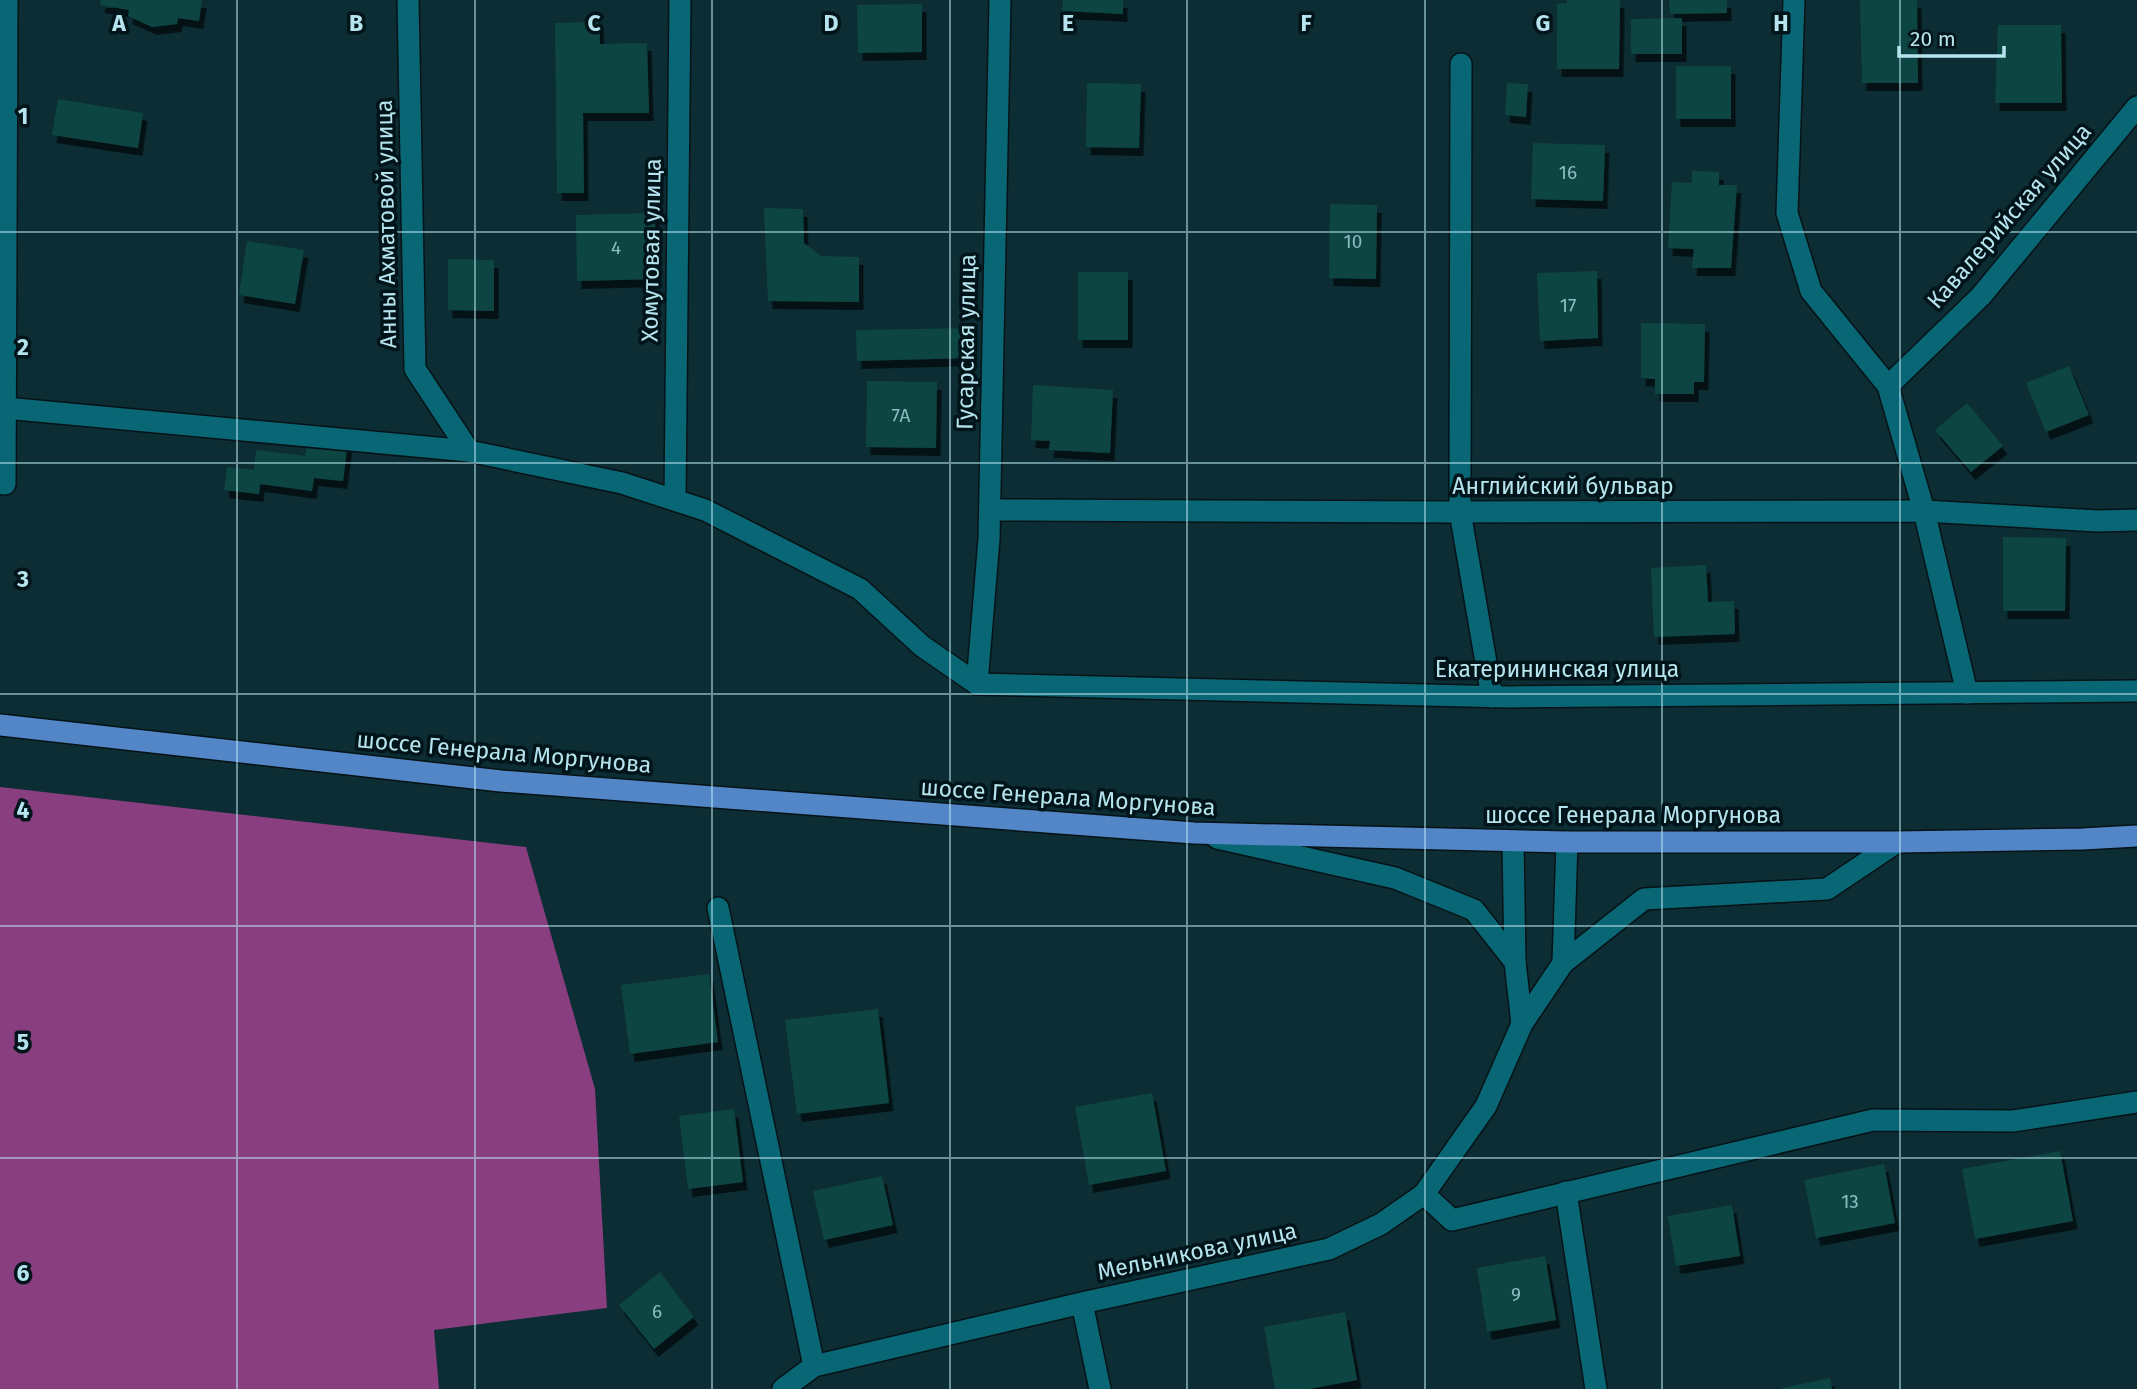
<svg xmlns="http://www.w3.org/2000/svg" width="2137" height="1389" font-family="'Fira Sans',sans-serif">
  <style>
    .forest { fill: #893e80 }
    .building { fill: #104442; filter: url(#shadow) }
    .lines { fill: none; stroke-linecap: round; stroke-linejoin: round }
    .street-casing { stroke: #061316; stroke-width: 24 }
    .secondary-casing { stroke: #061316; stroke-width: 24 }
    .primary-casing { stroke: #061316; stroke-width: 24 }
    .street { stroke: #096675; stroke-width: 21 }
    .secondary { stroke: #096675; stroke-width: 21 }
    .primary { stroke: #5286c7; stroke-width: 21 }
    .grid { fill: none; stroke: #b6e4ee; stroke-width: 2; stroke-opacity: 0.55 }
    .labels { text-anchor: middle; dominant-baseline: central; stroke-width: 7; stroke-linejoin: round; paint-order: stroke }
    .number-label { font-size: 19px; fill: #8cbcc3 }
    .street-label { font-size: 23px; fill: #b6e4ee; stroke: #011419 }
    .grid-label { font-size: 23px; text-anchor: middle; font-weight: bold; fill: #b6e4ee; stroke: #011419; stroke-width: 7; stroke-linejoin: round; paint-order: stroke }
  </style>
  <defs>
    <filter id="shadow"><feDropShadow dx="4.5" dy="8" stdDeviation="0" flood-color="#0009"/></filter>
  </defs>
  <rect width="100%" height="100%" fill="#0c2d34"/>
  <!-- forest -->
  <polygon class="forest" points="0,787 526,847 595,1089 607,1308 434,1330 439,1389 0,1389"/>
  <!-- building -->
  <g class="building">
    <polygon points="101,0 202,0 199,21 178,18 177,24 152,27 128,16 129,10 100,5"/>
    <polygon points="1063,0 1123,0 1123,14 1062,11"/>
    <polygon points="1567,0 1620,0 1619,69 1557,69 1557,4 1567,3"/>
    <polygon points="1669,0 1727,0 1727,13 1670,14"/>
    <polygon points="1860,0 1917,0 1918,83 1862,83"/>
    <polygon points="922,4 922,52 858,53 857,5"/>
    <polygon points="1682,18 1682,54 1631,54 1631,19"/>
    <polygon points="599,22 600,44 647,43 649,113 583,113 584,193 557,193 555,23"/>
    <polygon points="1998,25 2061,25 2062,103 1995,103"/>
    <rect x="1676" y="66" width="55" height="53"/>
    <polygon points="1087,83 1141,84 1139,148 1086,147"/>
    <polygon points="1507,83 1528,84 1526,117 1505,115"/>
    <polygon points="58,99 143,113 138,148 52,135"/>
    <polygon points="1533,143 1605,145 1603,201 1531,199"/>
    <polygon points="1692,171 1719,172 1719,185 1737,185 1731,268 1692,268 1694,249 1668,248 1672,182 1692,183"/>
    <polygon points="1330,204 1377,205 1376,279 1329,278"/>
    <polygon points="764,208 803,209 804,243 821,256 859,257 859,302 768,301"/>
    <polygon points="655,213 656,279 577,281 576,215"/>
    <polygon points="247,241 304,250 295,304 239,295"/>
    <polygon points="448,259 494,260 494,311 448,310"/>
    <polygon points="1597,271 1598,338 1540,341 1537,273"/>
    <rect x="1078" y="272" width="50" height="68"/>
    <polygon points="1641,323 1705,324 1704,382 1694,382 1694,394 1655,394 1655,379 1641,378"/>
    <polygon points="970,328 970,358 857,361 856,330"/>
    <polygon points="2069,366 2089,415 2046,432 2026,383"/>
    <polygon points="867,381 937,382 936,448 866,447"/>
    <polygon points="1033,385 1113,390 1110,453 1049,450 1050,441 1031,440"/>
    <polygon points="1967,403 2003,446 1971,472 1935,430"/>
    <polygon points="308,436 348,441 343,481 314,478 312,491 260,484 259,494 224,490 227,467 254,470 256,450 305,456"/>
    <polygon points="2003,537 2066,538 2065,611 2003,611"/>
    <polygon points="1706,565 1708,602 1734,601 1735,634 1654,637 1651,568"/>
    <polygon points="709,974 718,1042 630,1054 621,985"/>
    <polygon points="878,1009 889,1103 797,1114 785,1020"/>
    <polygon points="1152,1093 1166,1171 1089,1185 1075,1107"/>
    <polygon points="734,1109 743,1182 688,1189 679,1116"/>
    <polygon points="2060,1151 2073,1221 1975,1239 1962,1169"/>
    <polygon points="1884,1164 1895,1223 1816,1238 1804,1180"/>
    <polygon points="882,1176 893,1225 824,1240 813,1191"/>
    <polygon points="1732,1205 1740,1256 1676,1266 1668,1216"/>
    <polygon points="1545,1256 1556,1320 1487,1332 1477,1268"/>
    <polygon points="660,1272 694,1317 654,1349 619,1305"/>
    <polygon points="1345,1312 1357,1380 1309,1389 1275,1389 1264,1327"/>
    <polygon points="1830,1378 1832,1389 1782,1389 1782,1388"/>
  </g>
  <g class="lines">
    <defs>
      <g id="street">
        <polyline points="408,0 415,369 469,451 622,483 705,510 860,589 922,646 977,684"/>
        <polyline points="1794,0 1787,213 1811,291 1888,386 1924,511 1967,693"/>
        <polyline points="1461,64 1460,512 1492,697"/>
        <polyline points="1888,386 1981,296 2137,107"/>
        <polyline points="5,408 469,451"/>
        <polyline points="0,483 5,484 7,0"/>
        <polyline points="675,500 680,0"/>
        <polyline points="990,510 1460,512 1924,511 2098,521 2137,520"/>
        <polyline points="977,684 1509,697 2137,691"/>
        <polyline points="977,684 989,539 1000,0"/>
        <polyline points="718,908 814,1366"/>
        <polyline points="1566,1192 1596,1389"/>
        <polyline points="1424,1194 1452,1220 1873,1120 2013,1121 2137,1102"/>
        <polyline points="1082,1303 1100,1389"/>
      </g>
      <g id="secondary">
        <polyline points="1217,838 1395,878 1474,910 1515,962"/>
        <polyline points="1513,841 1515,962 1522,1024"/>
        <polyline points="1563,963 1567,842"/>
        <polyline points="783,1389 814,1366 1082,1303 1329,1249 1381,1224 1424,1194 1486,1106 1522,1024 1563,963 1644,899 1827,889 1897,842"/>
      </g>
      <polyline id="primary" points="0,725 501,781 1194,833 1567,842 1897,842 2082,839 2137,836"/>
    </defs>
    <!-- street casing -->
    <use href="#street" class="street-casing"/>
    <!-- secondary casing -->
    <use href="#secondary" class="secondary-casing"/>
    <!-- primary casing -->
    <use href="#primary" class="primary-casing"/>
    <!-- street -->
    <use href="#street" class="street"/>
    <!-- secondary -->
    <use href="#secondary" class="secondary"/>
    <!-- primary -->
    <use href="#primary" class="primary"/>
  </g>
  <!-- grid -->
  <path class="grid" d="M237,0V1389M475,0V1389M712,0V1389M950,0V1389M1187,0V1389M1425,0V1389M1662,0V1389M1900,0V1389M0,232H2137M0,463H2137M0,694H2137M0,926H2137M0,1158H2137"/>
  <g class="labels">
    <!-- number labels -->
    <g class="number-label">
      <text x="1568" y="172">16</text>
      <text x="1353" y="241">10</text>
      <text x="616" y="247">4</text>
      <text x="1568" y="305">17</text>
      <text x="901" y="415">7А</text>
      <text x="1850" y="1201">13</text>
      <text x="1516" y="1294">9</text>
      <text x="657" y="1311">6</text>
    </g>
    <!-- street labels -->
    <g class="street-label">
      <text transform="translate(2009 216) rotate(-49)">Кавалерийская улица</text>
      <text transform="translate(386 224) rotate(-91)">Анны Ахматовой улица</text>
      <text transform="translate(651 250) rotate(-89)">Хомутовая улица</text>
      <text transform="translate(966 342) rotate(-89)">Гусарская улица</text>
      <text x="1563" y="486">Английский бульвар</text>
      <text x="1557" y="669">Екатерининская улица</text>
      <text transform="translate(504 752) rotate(5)">шоссе Генерала Моргунова</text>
      <text transform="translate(1068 797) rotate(4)">шоссе Генерала Моргунова</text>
      <text x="1633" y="815">шоссе Генерала Моргунова</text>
      <text transform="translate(1197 1251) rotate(-12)">Мельникова улица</text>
    </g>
  </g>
  <g class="grid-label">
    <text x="119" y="31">A</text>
    <text x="356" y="31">B</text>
    <text x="594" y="31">C</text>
    <text x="831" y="31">D</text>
    <text x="1068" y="31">E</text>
    <text x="1306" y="31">F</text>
    <text x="1543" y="31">G</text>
    <text x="1781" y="31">H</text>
    <text x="23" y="124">1</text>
    <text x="23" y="355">2</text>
    <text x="23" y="587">3</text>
    <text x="23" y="818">4</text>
    <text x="23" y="1050">5</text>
    <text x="23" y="1281">6</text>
  </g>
  <!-- scale -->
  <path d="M1899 46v10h105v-10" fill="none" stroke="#b6e4ee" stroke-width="3.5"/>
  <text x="1910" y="46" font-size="21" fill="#b6e4ee" stroke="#011419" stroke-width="5" paint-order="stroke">20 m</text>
</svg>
